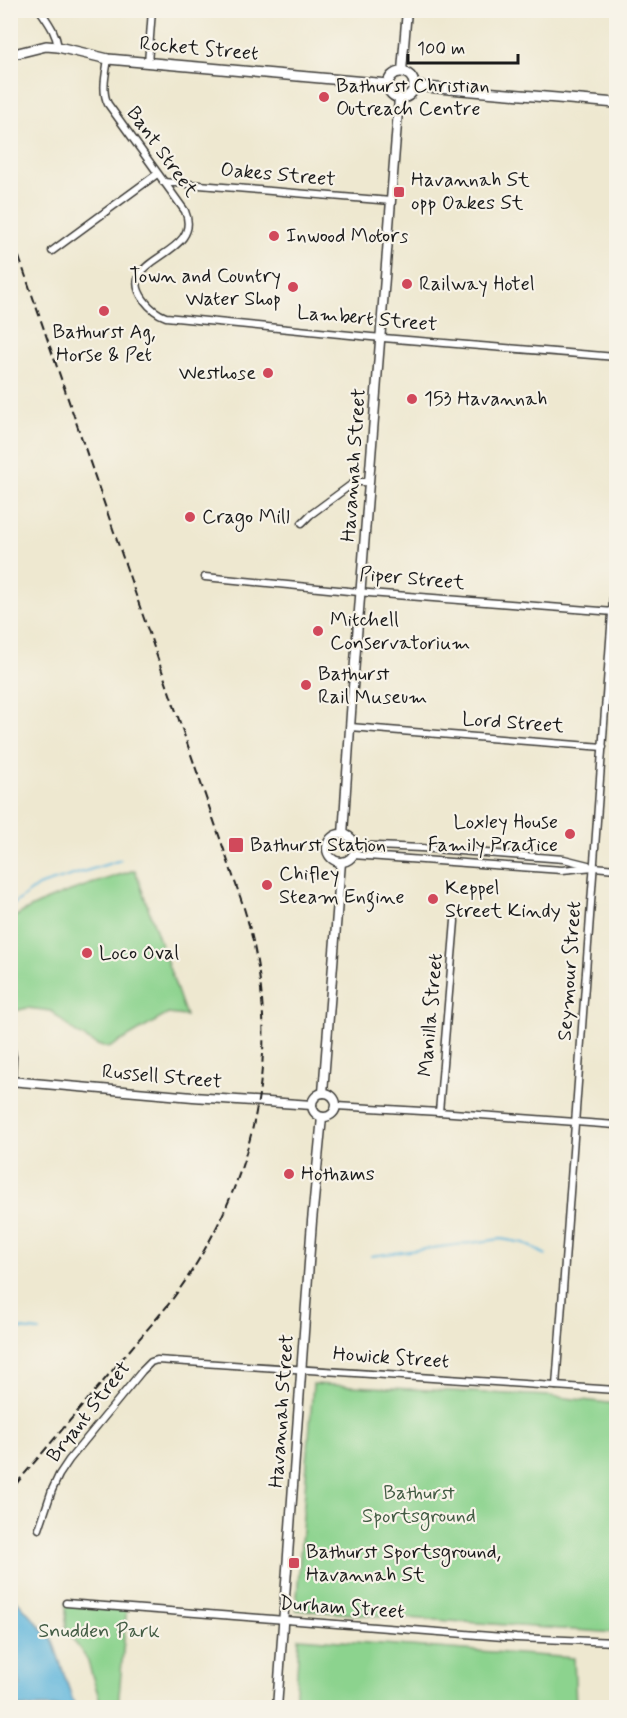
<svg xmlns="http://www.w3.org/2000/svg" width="627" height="1718" font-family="Mynerve,sans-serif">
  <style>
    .green { fill: #8cd38e; stroke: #547855; stroke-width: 1.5 }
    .water { fill: #5fb5db; stroke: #3e687c; stroke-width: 1.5 }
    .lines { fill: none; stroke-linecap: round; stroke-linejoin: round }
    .stream { stroke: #5fb5db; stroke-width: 2 }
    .street-casing { stroke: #3c3b37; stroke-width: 9 }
    .secondary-casing { stroke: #3c3b37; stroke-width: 11 }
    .primary-casing { stroke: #3c3b37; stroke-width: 12 }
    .street { stroke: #fff; stroke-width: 6 }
    .secondary { stroke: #fff; stroke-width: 8 }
    .primary { stroke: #fff; stroke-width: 9 }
    .rail { stroke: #1c1c1c; stroke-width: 2; stroke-dasharray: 9 4.5; stroke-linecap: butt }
    .poi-dot { fill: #d1495b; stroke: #f7f3e8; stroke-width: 2 }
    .labels { text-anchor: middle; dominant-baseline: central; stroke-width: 4.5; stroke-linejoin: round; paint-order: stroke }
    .street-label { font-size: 20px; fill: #1c1c1c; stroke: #f7f3e8 }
    .poi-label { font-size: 20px; fill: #1c1c1c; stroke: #f7f3e8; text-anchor: start }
    .park-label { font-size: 20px; fill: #435c44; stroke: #f7f3e8 }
  </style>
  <rect width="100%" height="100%" fill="#f7f3e8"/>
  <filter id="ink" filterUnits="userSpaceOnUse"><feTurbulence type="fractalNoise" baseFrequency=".0167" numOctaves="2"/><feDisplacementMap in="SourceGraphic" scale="12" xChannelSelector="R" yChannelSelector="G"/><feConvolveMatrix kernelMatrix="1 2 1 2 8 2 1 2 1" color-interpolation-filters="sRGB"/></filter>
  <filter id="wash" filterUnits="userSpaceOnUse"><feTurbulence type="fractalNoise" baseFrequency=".008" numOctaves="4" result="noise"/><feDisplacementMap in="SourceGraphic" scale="24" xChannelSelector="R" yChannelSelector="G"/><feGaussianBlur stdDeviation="1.35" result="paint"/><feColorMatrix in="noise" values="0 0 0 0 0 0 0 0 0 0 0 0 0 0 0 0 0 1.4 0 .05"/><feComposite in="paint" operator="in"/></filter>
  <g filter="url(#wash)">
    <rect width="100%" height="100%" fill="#eee8d0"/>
    <!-- green -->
    <g class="green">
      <path d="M135,870L186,1016L168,1014L109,1048L97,1045L76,1033L51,1011L27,1008L11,1012V919C49,895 92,884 135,870Z"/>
      <polygon points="313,1384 549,1396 616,1404 616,1633 296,1610"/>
      <polygon points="66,1603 127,1606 118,1707 102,1707 87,1659 66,1630"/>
      <polygon points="299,1638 574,1658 576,1707 295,1707"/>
    </g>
    <!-- water -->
    <polygon class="water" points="11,1596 15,1598 53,1641 75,1707 11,1707 11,1696 21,1685 11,1666"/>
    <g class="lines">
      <!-- stream -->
      <g class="stream">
        <polyline points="10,907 38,886 121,860"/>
        <polyline points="371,1256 501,1239 524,1243 546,1255"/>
        <polyline points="10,1328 39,1331"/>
      </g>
    </g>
  </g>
  <g filter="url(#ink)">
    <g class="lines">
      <defs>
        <g id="street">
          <path d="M40,10C48,22 56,32 58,47"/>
          <path d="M108,59C106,73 101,91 108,104L185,211C205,257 112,257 144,300C150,308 157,314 166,317L371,337L616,357"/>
          <polyline points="148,63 152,10"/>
          <polyline points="163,182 391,201"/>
          <polyline points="52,251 157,174"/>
          <polyline points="302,523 310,515 352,484 359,482 369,482"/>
          <polyline points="205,577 369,593 614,612"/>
          <polyline points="350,727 603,747"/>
          <polyline points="354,845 421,848 564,859 588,865"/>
          <polyline points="353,855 562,870 594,867 616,869"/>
          <polyline points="10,1040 13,1057 12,1081"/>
          <polyline points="336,1106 439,1112 616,1125"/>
          <polyline points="439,1112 455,921"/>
          <polyline points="556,1386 616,558"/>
          <polyline points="39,1529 52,1490 59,1475 69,1460 142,1371 151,1362 157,1360 616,1390"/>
          <polyline points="66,1603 516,1638 616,1642"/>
        </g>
        <g id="secondary">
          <polyline points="402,71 407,10"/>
          <circle cx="341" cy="848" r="14"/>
          <polyline points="343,835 351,713 399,98"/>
          <polyline points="10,1081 193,1097 312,1105"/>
          <polyline points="323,1093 341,862"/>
          <circle cx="324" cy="1105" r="12"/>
          <polyline points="277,1708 312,1221 322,1117"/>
        </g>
        <g id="primary">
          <polyline points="10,55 46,46 58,47 108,59 388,84"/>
          <circle cx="401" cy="85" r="13"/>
          <polyline points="414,86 616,103"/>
        </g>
      </defs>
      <!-- street casing -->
      <use href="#street" class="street-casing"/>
      <!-- secondary casing -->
      <use href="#secondary" class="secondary-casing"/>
      <!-- primary casing -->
      <use href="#primary" class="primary-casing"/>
      <!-- street -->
      <use href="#street" class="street"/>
      <!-- secondary -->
      <use href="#secondary" class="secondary"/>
      <!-- primary -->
      <use href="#primary" class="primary"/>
      <!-- rail -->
      <path class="rail" d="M10,231L243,905C249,924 254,943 257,962C279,1086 243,1206 168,1305L10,1491"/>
    </g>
  </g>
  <!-- markers -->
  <g class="poi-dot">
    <circle cx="324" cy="97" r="6"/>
    <rect x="393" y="186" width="12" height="12" rx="3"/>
    <circle cx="274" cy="236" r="6"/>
    <circle cx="407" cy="284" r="6"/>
    <circle cx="293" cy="287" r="6"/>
    <circle cx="104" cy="311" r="6"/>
    <circle cx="268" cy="373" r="6"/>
    <circle cx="412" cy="399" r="6"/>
    <circle cx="190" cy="517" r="6"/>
    <circle cx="318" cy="631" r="6"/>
    <circle cx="306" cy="685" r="6"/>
    <circle cx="570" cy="834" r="6"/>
    <rect x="228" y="837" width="16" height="16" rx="3"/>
    <circle cx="267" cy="885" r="6"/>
    <circle cx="433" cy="899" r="6"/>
    <circle cx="87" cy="953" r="6"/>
    <circle cx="289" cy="1174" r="6"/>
    <rect x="288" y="1557" width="12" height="12" rx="3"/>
  </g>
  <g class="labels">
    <!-- street labels -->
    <g class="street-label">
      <text transform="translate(199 49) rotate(5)">Rocket Street</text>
      <text transform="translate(162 152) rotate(54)">Bant Street</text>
      <text transform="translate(278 175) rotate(5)">Oakes Street</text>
      <text transform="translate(367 319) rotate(5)">Lambert Street</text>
      <text transform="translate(354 465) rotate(-86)">Havannah Street</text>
      <text transform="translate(412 579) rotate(5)">Piper Street</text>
      <text transform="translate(513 723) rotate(4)">Lord Street</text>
      <text transform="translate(570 971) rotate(-86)">Seymour Street</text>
      <text transform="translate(431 1015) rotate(-85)">Manilla Street</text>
      <text transform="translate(162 1077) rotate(5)">Russell Street</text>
      <text transform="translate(391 1358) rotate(4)">Howick Street</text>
      <text transform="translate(282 1411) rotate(-86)">Havannah Street</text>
      <text transform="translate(89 1412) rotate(-52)">Bryant Street</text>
      <text transform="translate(342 1608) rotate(4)">Durham Street</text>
    </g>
    <!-- poi labels -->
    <g class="poi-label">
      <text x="336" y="86">Bathurst Christian<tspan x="336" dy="23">Outreach Centre</tspan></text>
      <text x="411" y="180">Havannah St<tspan x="411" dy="23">opp Oakes St</tspan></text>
      <text x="286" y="236">Inwood Motors</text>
      <text x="281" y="276" text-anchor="end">Town and Country<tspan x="281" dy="23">Water Shop</tspan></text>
      <text x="419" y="284">Railway Hotel</text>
      <text x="104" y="332" text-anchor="middle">Bathurst Ag,<tspan x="104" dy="23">Horse &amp; Pet</tspan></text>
      <text x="256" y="373" text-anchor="end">Westhose</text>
      <text x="424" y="399">153 Havannah</text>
      <text x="202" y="517">Crago Mill</text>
      <text x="330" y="620">Mitchell<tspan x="330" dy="23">Conservatorium</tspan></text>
      <text x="318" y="674">Bathurst<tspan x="318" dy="23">Rail Museum</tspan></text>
      <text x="558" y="822" text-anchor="end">Loxley House<tspan x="558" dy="23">Family Practice</tspan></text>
      <text x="250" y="845">Bathurst Station</text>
      <text x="279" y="874">Chifley<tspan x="279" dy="23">Steam Engine</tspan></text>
      <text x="445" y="888">Keppel<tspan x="445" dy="23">Street Kindy</tspan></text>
      <text x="99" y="953">Loco Oval</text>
      <text x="301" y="1174">Hothams</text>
      <text x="306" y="1552">Bathurst Sportsground,<tspan x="306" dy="23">Havannah St</tspan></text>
    </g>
    <!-- park labels -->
    <g class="park-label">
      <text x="419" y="1493">Bathurst<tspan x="419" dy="23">Sportsground</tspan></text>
      <text x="99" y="1631">Snudden Park</text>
    </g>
  </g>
  <!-- margin -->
  <rect width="627" height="1718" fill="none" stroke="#f7f3e8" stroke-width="36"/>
  <!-- scale -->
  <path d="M408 54v9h110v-9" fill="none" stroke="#1c1c1c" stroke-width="3"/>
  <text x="417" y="54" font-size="18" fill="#1c1c1c" stroke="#f7f3e8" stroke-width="4.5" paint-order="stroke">100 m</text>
</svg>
